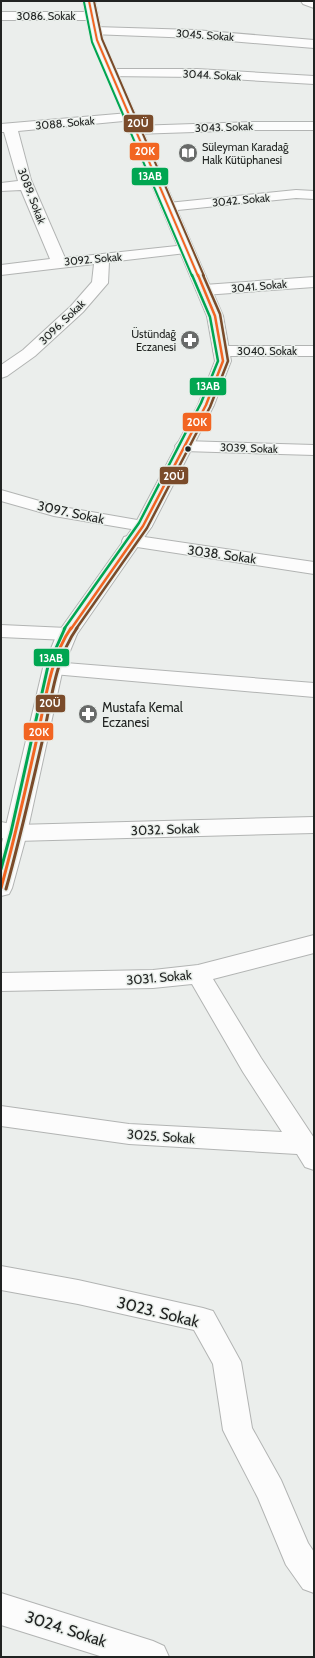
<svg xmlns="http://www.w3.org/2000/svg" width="315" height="1658" font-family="Cabin,sans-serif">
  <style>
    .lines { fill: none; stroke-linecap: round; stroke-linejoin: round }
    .street-casing { stroke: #b2b4b3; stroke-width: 2 }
    .secondary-casing { stroke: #b2b4b3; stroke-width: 2 }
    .street { fill: #fcfcfc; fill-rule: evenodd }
    .secondary { fill: #fcfcfc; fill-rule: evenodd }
    .bus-1-far2-casing { stroke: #eaefeb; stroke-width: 4 }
    .bus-1-far1-casing { stroke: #eaefeb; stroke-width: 5 }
    .bus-1-casing { stroke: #eaefeb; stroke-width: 6 }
    .bus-2-far2-casing { stroke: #eaefeb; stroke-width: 4 }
    .bus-2-far1-casing { stroke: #eaefeb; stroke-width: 5 }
    .bus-2-casing { stroke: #eaefeb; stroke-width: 6 }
    .bus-3-far2-casing { stroke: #eaefeb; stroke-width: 4 }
    .bus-3-far1-casing { stroke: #eaefeb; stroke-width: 5 }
    .bus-3-casing { stroke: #eaefeb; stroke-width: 6 }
    .bus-1-far2 { stroke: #f26522; stroke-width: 2 }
    .bus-1-far1 { stroke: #f26522; stroke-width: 2.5 }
    .bus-1 { stroke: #f26522; stroke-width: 3 }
    .bus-2-far2 { stroke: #7a4b2a; stroke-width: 2 }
    .bus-2-far1 { stroke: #7a4b2a; stroke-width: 2.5 }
    .bus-2 { stroke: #7a4b2a; stroke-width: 3 }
    .bus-3-far2 { stroke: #00a651; stroke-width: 2 }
    .bus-3-far1 { stroke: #00a651; stroke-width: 2.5 }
    .bus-3 { stroke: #00a651; stroke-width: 3 }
    .bus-dot { fill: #212322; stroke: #eaefeb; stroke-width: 1.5 }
    .labels { text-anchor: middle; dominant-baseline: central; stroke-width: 3; stroke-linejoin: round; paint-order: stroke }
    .far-street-label { font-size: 11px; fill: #212322; stroke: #eaefeb }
    .far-poi-label { font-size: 11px; fill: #212322; stroke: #eaefeb; text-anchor: start }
    .street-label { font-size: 13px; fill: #212322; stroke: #eaefeb }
    .poi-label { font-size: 13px; fill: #212322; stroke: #eaefeb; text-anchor: start }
    .near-street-label { font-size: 16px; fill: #212322; stroke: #eaefeb }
    .line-badge { stroke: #eaefeb; stroke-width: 1.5 }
    .badge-label { font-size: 11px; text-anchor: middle; font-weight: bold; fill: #fff }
  </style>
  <rect width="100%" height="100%" fill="#ebeeec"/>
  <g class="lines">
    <defs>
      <g id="street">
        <polygon points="301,1 314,1 314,8 303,4"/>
        <polygon points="1,12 92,12 96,13 98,16 96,19 92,20 1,20"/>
        <polygon points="95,27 195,30 314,40 314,48 195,38 91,34 89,31 91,28"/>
        <polygon points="111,69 197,69 314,76 314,84 197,77 106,76 105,73 106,70"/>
        <polygon points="129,113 134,114 136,117 134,120 18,131 31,180 65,258 186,245 191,246 193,249 191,252 186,253 109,262 108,283 83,312 35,356 7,376 1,378 1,365 23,350 71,306 92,282 94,264 1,275 1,265 50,259 21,190 1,191 1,183 18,181 4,132 1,132 1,124"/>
        <polygon points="254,122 314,122 314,130 254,130 134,134 129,133 127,130 129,127 134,126"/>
        <polygon points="296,190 314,191 314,199 296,198 168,211 163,210 161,207 163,204 168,203"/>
        <polygon points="314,277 314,287 204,295 199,293 196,290 199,287 204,285"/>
        <polygon points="221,346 314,346 314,356 221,356 215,354 213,351 215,348"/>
        <polygon points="184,441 314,445 314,455 184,451 178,450 175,446 178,442"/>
        <polygon points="1,490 57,506 143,521 149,522 152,526 149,530 143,531 54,516 1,501"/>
        <polygon points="131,535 314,562 314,574 124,545 122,541 124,537"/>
        <polygon points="1,625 67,628 74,630 77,634 74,638 67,640 1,637"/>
        <polygon points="53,662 314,683 314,697 53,674 46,672 43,668 46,664"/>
        <polygon points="314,817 314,833 16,841 1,838 1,822 16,825"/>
        <polygon points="314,935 314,953 213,979 261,1058 314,1138 314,1170 305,1167 297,1154 129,1144 1,1126 1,1106 129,1124 282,1132 243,1072 192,984 153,988 1,991 1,973 153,970 198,965"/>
        <polygon points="1,1266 78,1280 203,1308 213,1311 241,1362 252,1428 281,1480 308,1543 314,1552 314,1593 303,1589 286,1565 258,1498 228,1440 223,1430 213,1364 194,1330 78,1304 1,1290"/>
        <polygon points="1,1593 153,1641 164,1646 169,1657 103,1657 1,1625"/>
      </g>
      <polygon id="secondary" points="83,1 95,1 103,40 223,316 231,361 214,405 152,526 77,634 63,668 27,833 12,888 9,894 1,896 1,847 43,668 57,634 134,526 198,405 215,361 207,316 91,40"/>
    </defs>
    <!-- street casing -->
    <use href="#street" class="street-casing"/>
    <!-- secondary casing -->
    <use href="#secondary" class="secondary-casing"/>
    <!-- street -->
    <use href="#street" class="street"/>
    <!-- secondary -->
    <use href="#secondary" class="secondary"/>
    <defs>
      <polyline id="bus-1-far2" points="89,1 97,40 198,276"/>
      <polyline id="bus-1-far1" points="71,629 143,526 206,405 223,361 215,316 198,275"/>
      <path id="bus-1" d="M1,888C15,838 26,788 37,738C45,703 50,658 71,628"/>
      <polyline id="bus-2-far2" points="94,1 102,39 204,276"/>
      <polyline id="bus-2-far1" points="76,629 147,528 210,407 228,361 220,314 203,275"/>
      <path id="bus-2" d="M6,889C20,839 31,789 43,738C51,702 55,659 77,628"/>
      <polyline id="bus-3-far2" points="84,2 92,42 192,276"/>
      <polyline id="bus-3-far1" points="64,629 139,523 201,403 218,361 210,317 192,275"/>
      <polyline id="bus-3" points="1,869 11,832 48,666 65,628"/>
    </defs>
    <!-- bus-1-far2 casing -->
    <use href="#bus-1-far2" class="bus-1-far2-casing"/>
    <!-- bus-1-far1 casing -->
    <use href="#bus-1-far1" class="bus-1-far1-casing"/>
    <!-- bus-1 casing -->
    <use href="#bus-1" class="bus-1-casing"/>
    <!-- bus-2-far2 casing -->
    <use href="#bus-2-far2" class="bus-2-far2-casing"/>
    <!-- bus-2-far1 casing -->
    <use href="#bus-2-far1" class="bus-2-far1-casing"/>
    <!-- bus-2 casing -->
    <use href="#bus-2" class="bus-2-casing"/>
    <!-- bus-3-far2 casing -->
    <use href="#bus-3-far2" class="bus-3-far2-casing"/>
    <!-- bus-3-far1 casing -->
    <use href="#bus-3-far1" class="bus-3-far1-casing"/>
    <!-- bus-3 casing -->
    <use href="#bus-3" class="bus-3-casing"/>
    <!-- bus-1-far2 -->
    <use href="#bus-1-far2" class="bus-1-far2"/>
    <!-- bus-1-far1 -->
    <use href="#bus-1-far1" class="bus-1-far1"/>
    <!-- bus-1 -->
    <use href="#bus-1" class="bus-1"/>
    <!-- bus-2-far2 -->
    <use href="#bus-2-far2" class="bus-2-far2"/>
    <!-- bus-2-far1 -->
    <use href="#bus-2-far1" class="bus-2-far1"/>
    <!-- bus-2 -->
    <use href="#bus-2" class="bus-2"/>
    <!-- bus-3-far2 -->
    <use href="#bus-3-far2" class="bus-3-far2"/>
    <!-- bus-3-far1 -->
    <use href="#bus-3-far1" class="bus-3-far1"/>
    <!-- bus-3 -->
    <use href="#bus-3" class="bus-3"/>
  </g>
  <!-- icons -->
  <defs>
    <symbol id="library-disc" viewBox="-11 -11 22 22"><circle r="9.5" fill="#686a69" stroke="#eaefeb"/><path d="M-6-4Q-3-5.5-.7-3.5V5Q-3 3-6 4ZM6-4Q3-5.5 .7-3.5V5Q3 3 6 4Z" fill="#fff"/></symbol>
    <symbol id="pharmacy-disc" viewBox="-11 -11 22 22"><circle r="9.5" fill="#686a69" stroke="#eaefeb"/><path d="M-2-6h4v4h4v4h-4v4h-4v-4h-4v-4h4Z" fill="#fff"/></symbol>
  </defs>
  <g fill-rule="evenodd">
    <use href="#library-disc" x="177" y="142" width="22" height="22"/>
    <use href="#pharmacy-disc" x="179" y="329" width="22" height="22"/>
    <use href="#pharmacy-disc" x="77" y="703" width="22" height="22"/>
  </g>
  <!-- markers -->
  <circle class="bus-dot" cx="188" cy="449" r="3.5"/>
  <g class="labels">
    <!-- far-street labels -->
    <g class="far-street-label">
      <text x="46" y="16">3086. Sokak</text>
      <text transform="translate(205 35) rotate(4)">3045. Sokak</text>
      <text transform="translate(212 75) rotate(3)">3044. Sokak</text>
      <text transform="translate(65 123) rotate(-5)">3088. Sokak</text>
      <text transform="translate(224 127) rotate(-2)">3043. Sokak</text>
      <text transform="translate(32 196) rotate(69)">3089. Sokak</text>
      <text transform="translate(241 200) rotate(-5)">3042. Sokak</text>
      <text transform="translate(93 259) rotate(-5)">3092. Sokak</text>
      <text transform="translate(259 286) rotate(-5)">3041. Sokak</text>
      <text transform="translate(62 322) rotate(-44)">3096. Sokak</text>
      <text x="267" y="351">3040. Sokak</text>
      <text transform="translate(249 448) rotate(2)">3039. Sokak</text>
    </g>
    <!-- far-poi labels -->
    <g class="far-poi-label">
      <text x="202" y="147">Süleyman Karadağ<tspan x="202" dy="13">Halk Kütüphanesi</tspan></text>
      <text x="176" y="334" text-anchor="end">Üstündağ<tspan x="176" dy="13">Eczanesi</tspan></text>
    </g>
    <!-- street labels -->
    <g class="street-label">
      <text transform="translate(71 512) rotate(12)">3097. Sokak</text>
      <text transform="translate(222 554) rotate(8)">3038. Sokak</text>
      <text transform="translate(165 829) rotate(-2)">3032. Sokak</text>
      <text transform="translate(159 977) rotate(-5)">3031. Sokak</text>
      <text transform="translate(161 1136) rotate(4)">3025. Sokak</text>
    </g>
    <!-- poi labels -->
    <g class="poi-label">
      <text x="102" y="707">Mustafa Kemal<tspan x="102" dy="15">Eczanesi</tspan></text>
    </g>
    <!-- near-street labels -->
    <g class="near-street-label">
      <text transform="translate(158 1312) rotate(14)">3023. Sokak</text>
      <text transform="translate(66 1629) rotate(18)">3024. Sokak</text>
    </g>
  </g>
  <g class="line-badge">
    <rect x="123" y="114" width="31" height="19" rx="4" fill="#7a4b2a"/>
    <rect x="129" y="142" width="31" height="19" rx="4" fill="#f26522"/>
    <rect x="131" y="167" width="38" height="19" rx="4" fill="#00a651"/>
    <rect x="189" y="377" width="38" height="19" rx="4" fill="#00a651"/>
    <rect x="182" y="412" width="30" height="20" rx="4" fill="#f26522"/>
    <rect x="159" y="466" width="30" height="19" rx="4" fill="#7a4b2a"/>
    <rect x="33" y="648" width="37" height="19" rx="4" fill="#00a651"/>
    <rect x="35" y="694" width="31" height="19" rx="4" fill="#7a4b2a"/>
    <rect x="23" y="722" width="31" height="19" rx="4" fill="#f26522"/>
  </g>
  <g class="badge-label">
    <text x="138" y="127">20Ü</text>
    <text x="145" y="155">20K</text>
    <text x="150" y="180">13AB</text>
    <text x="208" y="390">13AB</text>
    <text x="197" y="426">20K</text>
    <text x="174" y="480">20Ü</text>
    <text x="51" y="662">13AB</text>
    <text x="50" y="707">20Ü</text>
    <text x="39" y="736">20K</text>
  </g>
  <!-- border -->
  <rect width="315" height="1658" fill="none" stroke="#212322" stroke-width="4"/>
</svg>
